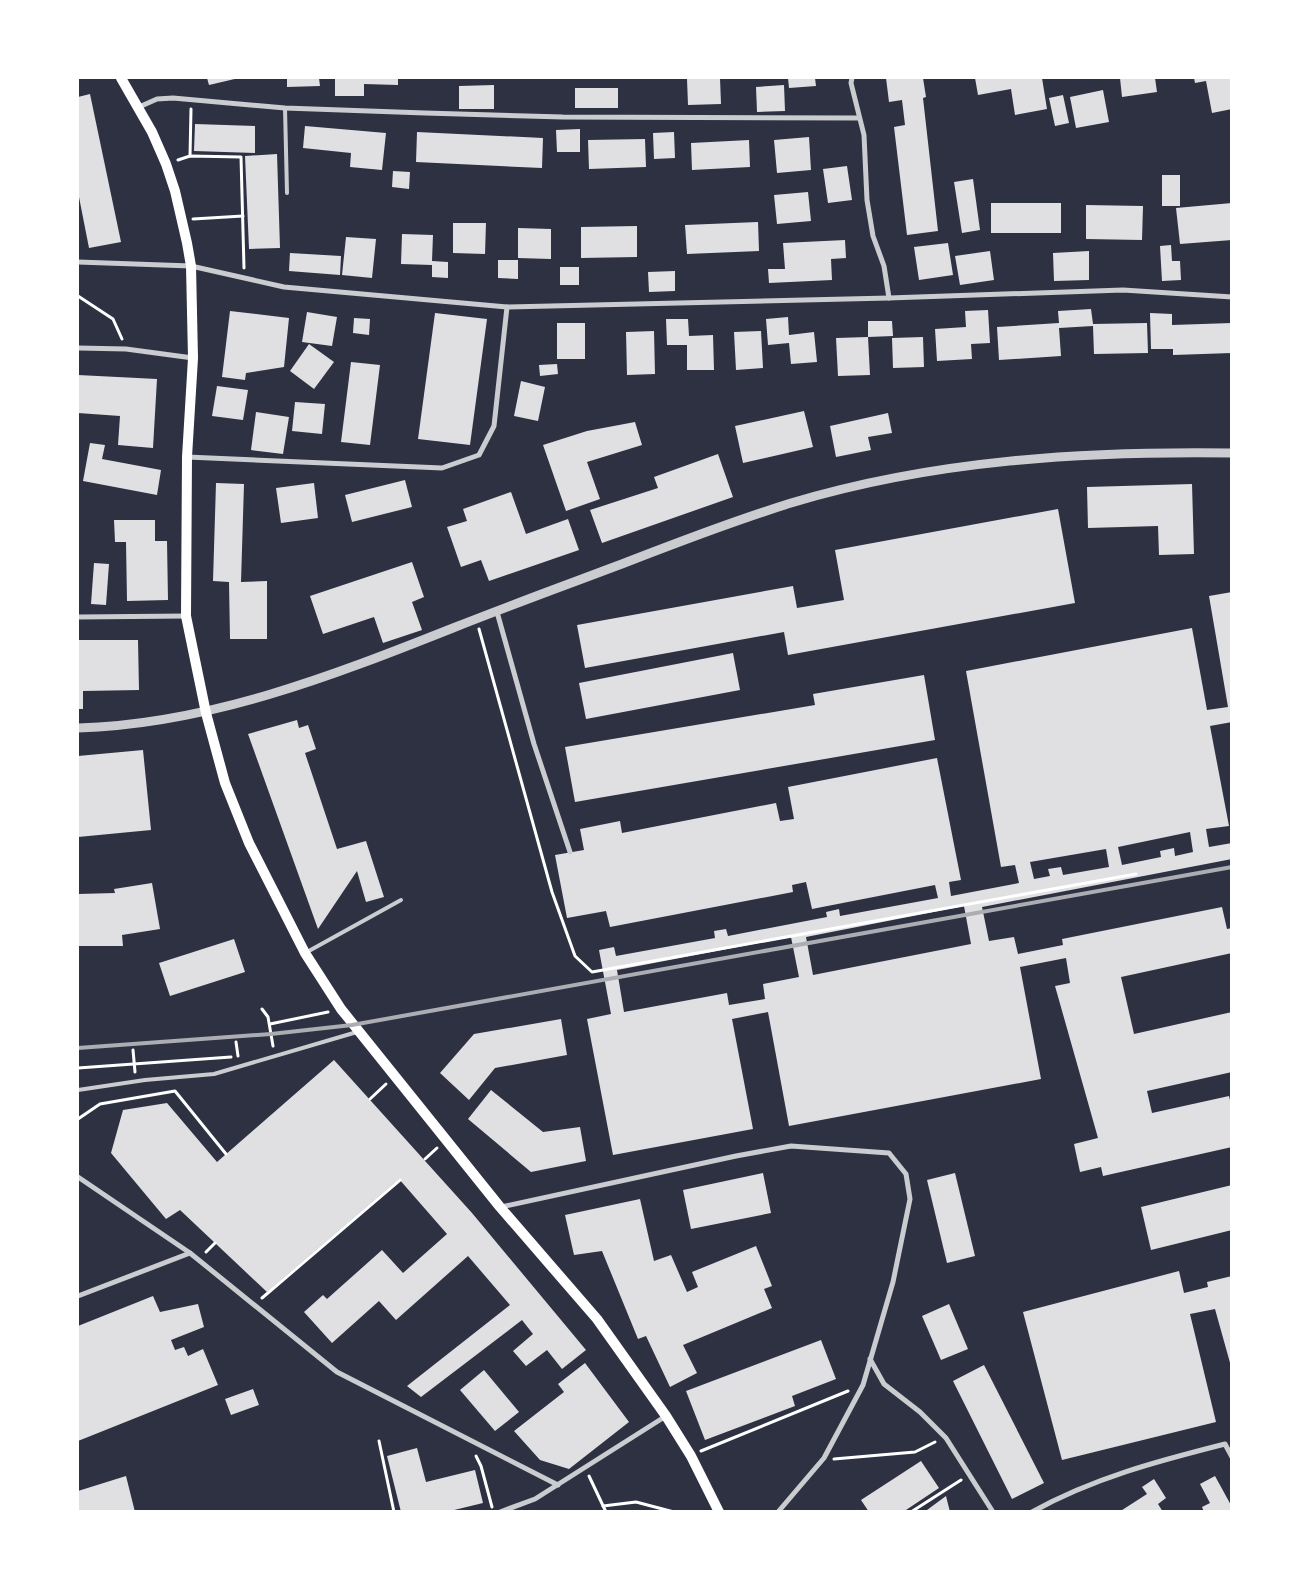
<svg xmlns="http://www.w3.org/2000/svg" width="1309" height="1589" font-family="'Sofia Sans Condensed',sans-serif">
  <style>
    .building { fill: #e0e0e3; fill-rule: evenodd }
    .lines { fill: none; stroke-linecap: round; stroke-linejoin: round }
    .path { stroke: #fff; stroke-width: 3 }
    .service { stroke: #caccd0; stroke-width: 4 }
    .minor { stroke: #caccd0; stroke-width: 5 }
    .tertiary { stroke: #caccd0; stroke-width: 9 }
    .secondary { stroke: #fff; stroke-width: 10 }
    .rail { stroke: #abadb3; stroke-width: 4 }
  </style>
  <rect width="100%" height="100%" fill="#2d3142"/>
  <!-- building -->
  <g class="building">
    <polygon points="207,78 239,78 209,85"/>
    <polygon points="287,78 319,78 320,86 287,87"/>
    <polygon points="335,78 398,78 398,85 364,84 364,96 335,96"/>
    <polygon points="720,78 721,104 688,105 687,79"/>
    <polygon points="788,78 815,78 816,86 789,88"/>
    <polygon points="886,78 923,78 926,97 923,98 938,231 907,235 894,127 905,125 902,100 889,102"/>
    <polygon points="975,78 1042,78 1047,109 1015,115 1011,89 978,95"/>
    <polygon points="1120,78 1155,78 1157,92 1122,97"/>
    <polygon points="1194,78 1232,78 1232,109 1212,113 1206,81 1195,83"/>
    <polygon points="494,85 494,109 459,109 459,86"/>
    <polygon points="784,85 785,111 757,112 756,87"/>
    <rect x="575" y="88" width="43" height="20"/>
    <polygon points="1103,90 1109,122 1076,128 1070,97"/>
    <polygon points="90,94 121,242 89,248 78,192 78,97"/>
    <polygon points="1063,95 1069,123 1055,126 1049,98"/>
    <polygon points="195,124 255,126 255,153 194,151"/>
    <polygon points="305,126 386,133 382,170 350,167 351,153 303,148"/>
    <polygon points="580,129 580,152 557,152 556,130"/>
    <polygon points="417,132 543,138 542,168 416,162"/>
    <polygon points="674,132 675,158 654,159 653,133"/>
    <polygon points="809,137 811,170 777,173 774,140"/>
    <polygon points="645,139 646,167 589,169 588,140"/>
    <polygon points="749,140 750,167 692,170 691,143"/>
    <polygon points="277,154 280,248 249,249 245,156"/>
    <polygon points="847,166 852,200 828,203 823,169"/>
    <polygon points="393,171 410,172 409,189 392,187"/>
    <rect x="1162" y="175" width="18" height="31"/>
    <polygon points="973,179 980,230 962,233 954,182"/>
    <polygon points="808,192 811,221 777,224 774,195"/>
    <rect x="991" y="203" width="70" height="30"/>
    <polygon points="1232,203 1232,240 1180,244 1176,208"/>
    <polygon points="1086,205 1143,206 1142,240 1086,239"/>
    <polygon points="758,222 759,251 687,254 685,225"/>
    <polygon points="453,223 486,223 485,254 453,253"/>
    <polygon points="637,226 637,257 581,258 581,227"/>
    <polygon points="518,228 551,229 551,259 518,258"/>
    <polygon points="402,234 433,235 432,261 448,262 448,278 432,277 432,265 401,264"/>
    <polygon points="346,237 376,239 372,278 342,275"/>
    <polygon points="845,240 846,258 831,259 832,280 769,283 768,269 785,269 783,243"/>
    <polygon points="948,243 953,275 919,280 914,247"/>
    <polygon points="1171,245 1172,261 1180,261 1181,280 1162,281 1160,246"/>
    <polygon points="990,251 994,280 960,285 955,256"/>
    <polygon points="1089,251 1089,280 1054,281 1053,253"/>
    <polygon points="290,253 341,256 340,275 289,271"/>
    <polygon points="498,260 518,260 518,279 498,278"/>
    <rect x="560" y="267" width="19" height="18"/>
    <polygon points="675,271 675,291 649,292 648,272"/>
    <polygon points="1091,309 1093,324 1147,323 1148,353 1094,354 1093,326 1059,328 1061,356 999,360 997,327 1059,323 1058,311"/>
    <polygon points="988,310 990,343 971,344 972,359 937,361 935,329 966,327 965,311"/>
    <polygon points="230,311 289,318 284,367 246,373 245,380 222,377"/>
    <polygon points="307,312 337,317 332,346 302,342"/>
    <polygon points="435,313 487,319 470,445 418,439"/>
    <polygon points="1150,313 1172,314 1172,325 1232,323 1232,353 1173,355 1173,349 1151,349"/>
    <polygon points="788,317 789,335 814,332 817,362 791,364 789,343 768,345 766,319"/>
    <polygon points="354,318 370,319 369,335 353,333"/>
    <polygon points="666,319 688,319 689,336 713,335 714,370 687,370 687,345 667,345"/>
    <polygon points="868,321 892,321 893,336 868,337"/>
    <rect x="557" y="323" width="28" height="36"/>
    <polygon points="654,331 655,374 627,375 626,332"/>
    <polygon points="761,331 763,368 736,370 734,332"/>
    <polygon points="868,337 870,375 838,376 836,338"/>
    <polygon points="923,337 924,367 893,368 892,338"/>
    <polygon points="309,344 334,362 314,389 290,371"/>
    <polygon points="351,362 380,365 370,445 341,442"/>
    <polygon points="557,364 558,374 540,376 539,365"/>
    <polygon points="78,375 157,379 153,448 118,445 120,416 78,413"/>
    <polygon points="521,381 545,387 538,421 514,416"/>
    <polygon points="217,386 248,390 243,420 212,416"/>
    <polygon points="295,402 325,404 322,434 292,431"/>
    <polygon points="804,411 813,447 743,463 735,426"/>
    <polygon points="256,412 289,417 283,454 251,450"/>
    <polygon points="888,413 892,433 868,437 871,450 836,457 830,426"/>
    <polygon points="635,422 642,445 587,462 600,499 566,511 543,445 587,431"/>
    <polygon points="90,443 105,445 102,459 161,470 157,495 83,481"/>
    <polygon points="718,454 733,497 602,543 590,510 658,488 654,477"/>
    <polygon points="405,480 412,507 352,522 345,495"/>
    <polygon points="216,483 244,484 241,582 267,581 267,639 230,639 229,582 213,581"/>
    <polygon points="314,483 318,518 281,523 276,488"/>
    <polygon points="1192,484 1194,554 1159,555 1158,526 1088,528 1087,487"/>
    <polygon points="511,492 526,534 568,519 579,550 489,581 481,560 461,567 447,527 467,521 463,509"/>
    <polygon points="1058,509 1075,603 788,655 784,632 585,668 577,625 793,586 797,608 844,600 835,550"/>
    <polygon points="114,520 155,520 155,541 167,541 168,600 127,601 126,542 115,542"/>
    <polygon points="412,562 424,597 412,602 422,630 383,643 374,617 323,634 310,596"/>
    <polygon points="94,563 109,564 106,605 91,604"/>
    <path d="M1232,592V722L1210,726L1229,826L1206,829L1209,847L1232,843V859L982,907L989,941L1014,937L1018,954L1063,945L1062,939L1222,907L1227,929L1232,928V943H1230L1232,953L1121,977L1134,1034L1232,1012V1072L1147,1091L1152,1113L1229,1096L1232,1108V1147L1103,1176L1101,1167L1080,1172L1074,1144L1098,1138L1055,986L1070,983L1066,958L1020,967L1041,1079L789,1126L768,1012L732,1019L753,1129L613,1155L587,1019L611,1014L599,950L614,947L616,956L715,938L714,931L726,929L728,936L827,917L826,912L839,909L840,916L938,898L935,885L812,909L806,882L792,885L793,892L610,927L606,911L567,918L555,855L584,850L580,829L620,821L622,833L776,803L780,821L794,819L788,787L937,758L961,880L949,882L951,896L1019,883L1015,865L1001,867L966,671L1192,628L1207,710L1228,707L1209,596ZM1190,832L1193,852L1175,856L1174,848L1160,851L1161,857L1122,865L1118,847ZM1106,849L1109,867L1063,875L1061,867L1048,869L1050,876L1034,879L1030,862ZM964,906L971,944L813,975L806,937ZM791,937L799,977L763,984L765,999L729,1005L727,993L624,1012L617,970Z"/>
    <polygon points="78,640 138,640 139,690 83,691 83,709 78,709"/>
    <polygon points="733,653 740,690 586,719 579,683"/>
    <polygon points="924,675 935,740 575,802 565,747 815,705 813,694"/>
    <polygon points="297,720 299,728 308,725 316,749 305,753 337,849 366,841 384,897 366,902 357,871 318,929 248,734"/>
    <polygon points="143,750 151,830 78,837 78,756"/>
    <polygon points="152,883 160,929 122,935 123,946 78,946 78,894 115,893 114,889"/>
    <polygon points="234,939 245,972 170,996 159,963"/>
    <polygon points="561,1019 567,1055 495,1068 469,1100 440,1073 474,1034"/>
    <polygon points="334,1060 472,1213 586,1350 562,1369 547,1350 526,1366 513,1351 533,1334 522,1320 421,1397 407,1386 510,1305 468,1256 396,1320 379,1301 332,1343 304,1312 323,1295 327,1299 382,1250 403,1273 447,1234 399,1179 267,1292 180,1210 166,1219 111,1153 123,1110 167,1103 217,1162"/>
    <polygon points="491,1090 543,1132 580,1127 586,1161 531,1172 468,1119"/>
    <polygon points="763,1173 771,1213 691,1229 683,1190"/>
    <polygon points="955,1173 975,1256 947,1263 927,1180"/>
    <polygon points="1232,1185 1232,1230 1151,1250 1141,1207"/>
    <polygon points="640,1199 654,1261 671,1255 687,1292 698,1287 692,1272 756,1246 772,1286 764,1289 772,1308 683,1345 697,1373 670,1387 646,1336 638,1339 602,1251 574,1255 565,1215"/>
    <polygon points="1179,1271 1184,1293 1208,1287 1207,1282 1232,1276 1232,1370 1215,1309 1190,1314 1216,1422 1062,1460 1023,1312"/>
    <polygon points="153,1296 160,1312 198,1304 204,1327 171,1340 175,1350 184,1347 188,1356 203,1349 218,1385 78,1441 78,1326"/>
    <polygon points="949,1304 968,1349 941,1360 922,1316"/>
    <polygon points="821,1340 836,1379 792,1396 795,1406 705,1440 686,1391"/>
    <polygon points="585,1363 629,1422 569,1469 540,1460 514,1431 564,1392 558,1384"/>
    <polygon points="984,1365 1044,1483 1012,1499 953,1381"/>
    <polygon points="484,1370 519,1412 495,1431 460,1390"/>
    <polygon points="253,1389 259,1405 231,1415 225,1399"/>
    <polygon points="417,1448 426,1482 475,1470 483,1503 446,1512 401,1512 387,1456"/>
    <polygon points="921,1461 939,1488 903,1512 869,1512 861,1500"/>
    <polygon points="126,1476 135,1512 78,1512 78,1491"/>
    <polygon points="1215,1476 1232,1507 1232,1512 1204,1512 1202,1507 1210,1503 1200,1484"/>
    <polygon points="1154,1479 1166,1498 1158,1504 1163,1512 1119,1512 1147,1494 1142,1487"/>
    <polygon points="946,1496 950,1512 927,1512 927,1510"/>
  </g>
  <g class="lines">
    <!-- path -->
    <g class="path">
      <polyline points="190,156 191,109"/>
      <polyline points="178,160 190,156 241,157 244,268"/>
      <polyline points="193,219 243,216"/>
      <polyline points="78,296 113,319 122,339"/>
      <polyline points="479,629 552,892 575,956 592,972 1136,874"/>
      <polyline points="262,1009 268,1017 273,1046"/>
      <polyline points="270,1024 328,1012"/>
      <polyline points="236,1042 238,1056"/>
      <polyline points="133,1050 135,1072"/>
      <polyline points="78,1068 231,1057"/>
      <polyline points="370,1099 386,1084"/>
      <polyline points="78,1119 100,1104 175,1091 226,1154"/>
      <polyline points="425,1159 437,1148"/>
      <polyline points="206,1252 215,1243"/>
      <polyline points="262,1298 400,1180"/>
      <polyline points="379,1441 394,1512"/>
      <polyline points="701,1451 848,1391"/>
      <polyline points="476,1456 481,1466 492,1507"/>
      <polyline points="834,1459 915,1452 935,1442"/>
      <polyline points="589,1476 606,1512"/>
      <polyline points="603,1506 636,1502 674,1512"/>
      <polyline points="911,1512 961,1480"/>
    </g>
    <!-- service -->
    <g class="service">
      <polyline points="285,108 287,193"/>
      <polyline points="307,952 401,900"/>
      <polyline points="78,1090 145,1080 214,1074 357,1032"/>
    </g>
    <!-- minor -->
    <g class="minor">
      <polyline points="852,78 851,83 864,135 867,200 873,236 884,266 889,298"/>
      <polyline points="139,107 157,99 173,98 285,108 425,113 563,117 859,118"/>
      <polyline points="78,262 191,266 284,287 507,307 889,298 1123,290 1232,297"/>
      <polyline points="78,348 126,349 193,358"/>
      <polyline points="187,457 442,468 479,455 494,426 507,307"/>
      <polyline points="497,612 534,744 570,852"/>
      <polyline points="78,617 186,616"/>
      <polyline points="78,1177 190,1253 337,1372 558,1485"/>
      <polyline points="501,1207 736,1156 791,1146 889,1153 906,1174 910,1199 893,1282 863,1385 824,1458 778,1512"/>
      <polyline points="78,1296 190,1253"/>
      <polyline points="870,1359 884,1384 920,1412 946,1438 993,1512"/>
      <polyline points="500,1512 535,1499 666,1416"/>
      <path d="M1032,1512C1093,1478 1158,1461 1225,1444L1232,1457"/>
    </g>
    <!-- tertiary -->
    <path class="tertiary" d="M78,728C209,724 332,676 453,628C511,605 569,584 627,562C681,541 736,520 791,503C934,460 1083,451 1232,453"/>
    <!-- secondary -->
    <polyline class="secondary" points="121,78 152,132 166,164 175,191 187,243 191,266 193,358 187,457 186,616 206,713 225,783 249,843 305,953 341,1009 500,1207 597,1319 666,1416 691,1456 719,1512"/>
    <!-- rail -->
    <polyline class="rail" points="78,1048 271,1034 352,1025 1232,867"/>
  </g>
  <!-- border -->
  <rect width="1309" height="1589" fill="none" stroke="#ffffff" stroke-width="158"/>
</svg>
